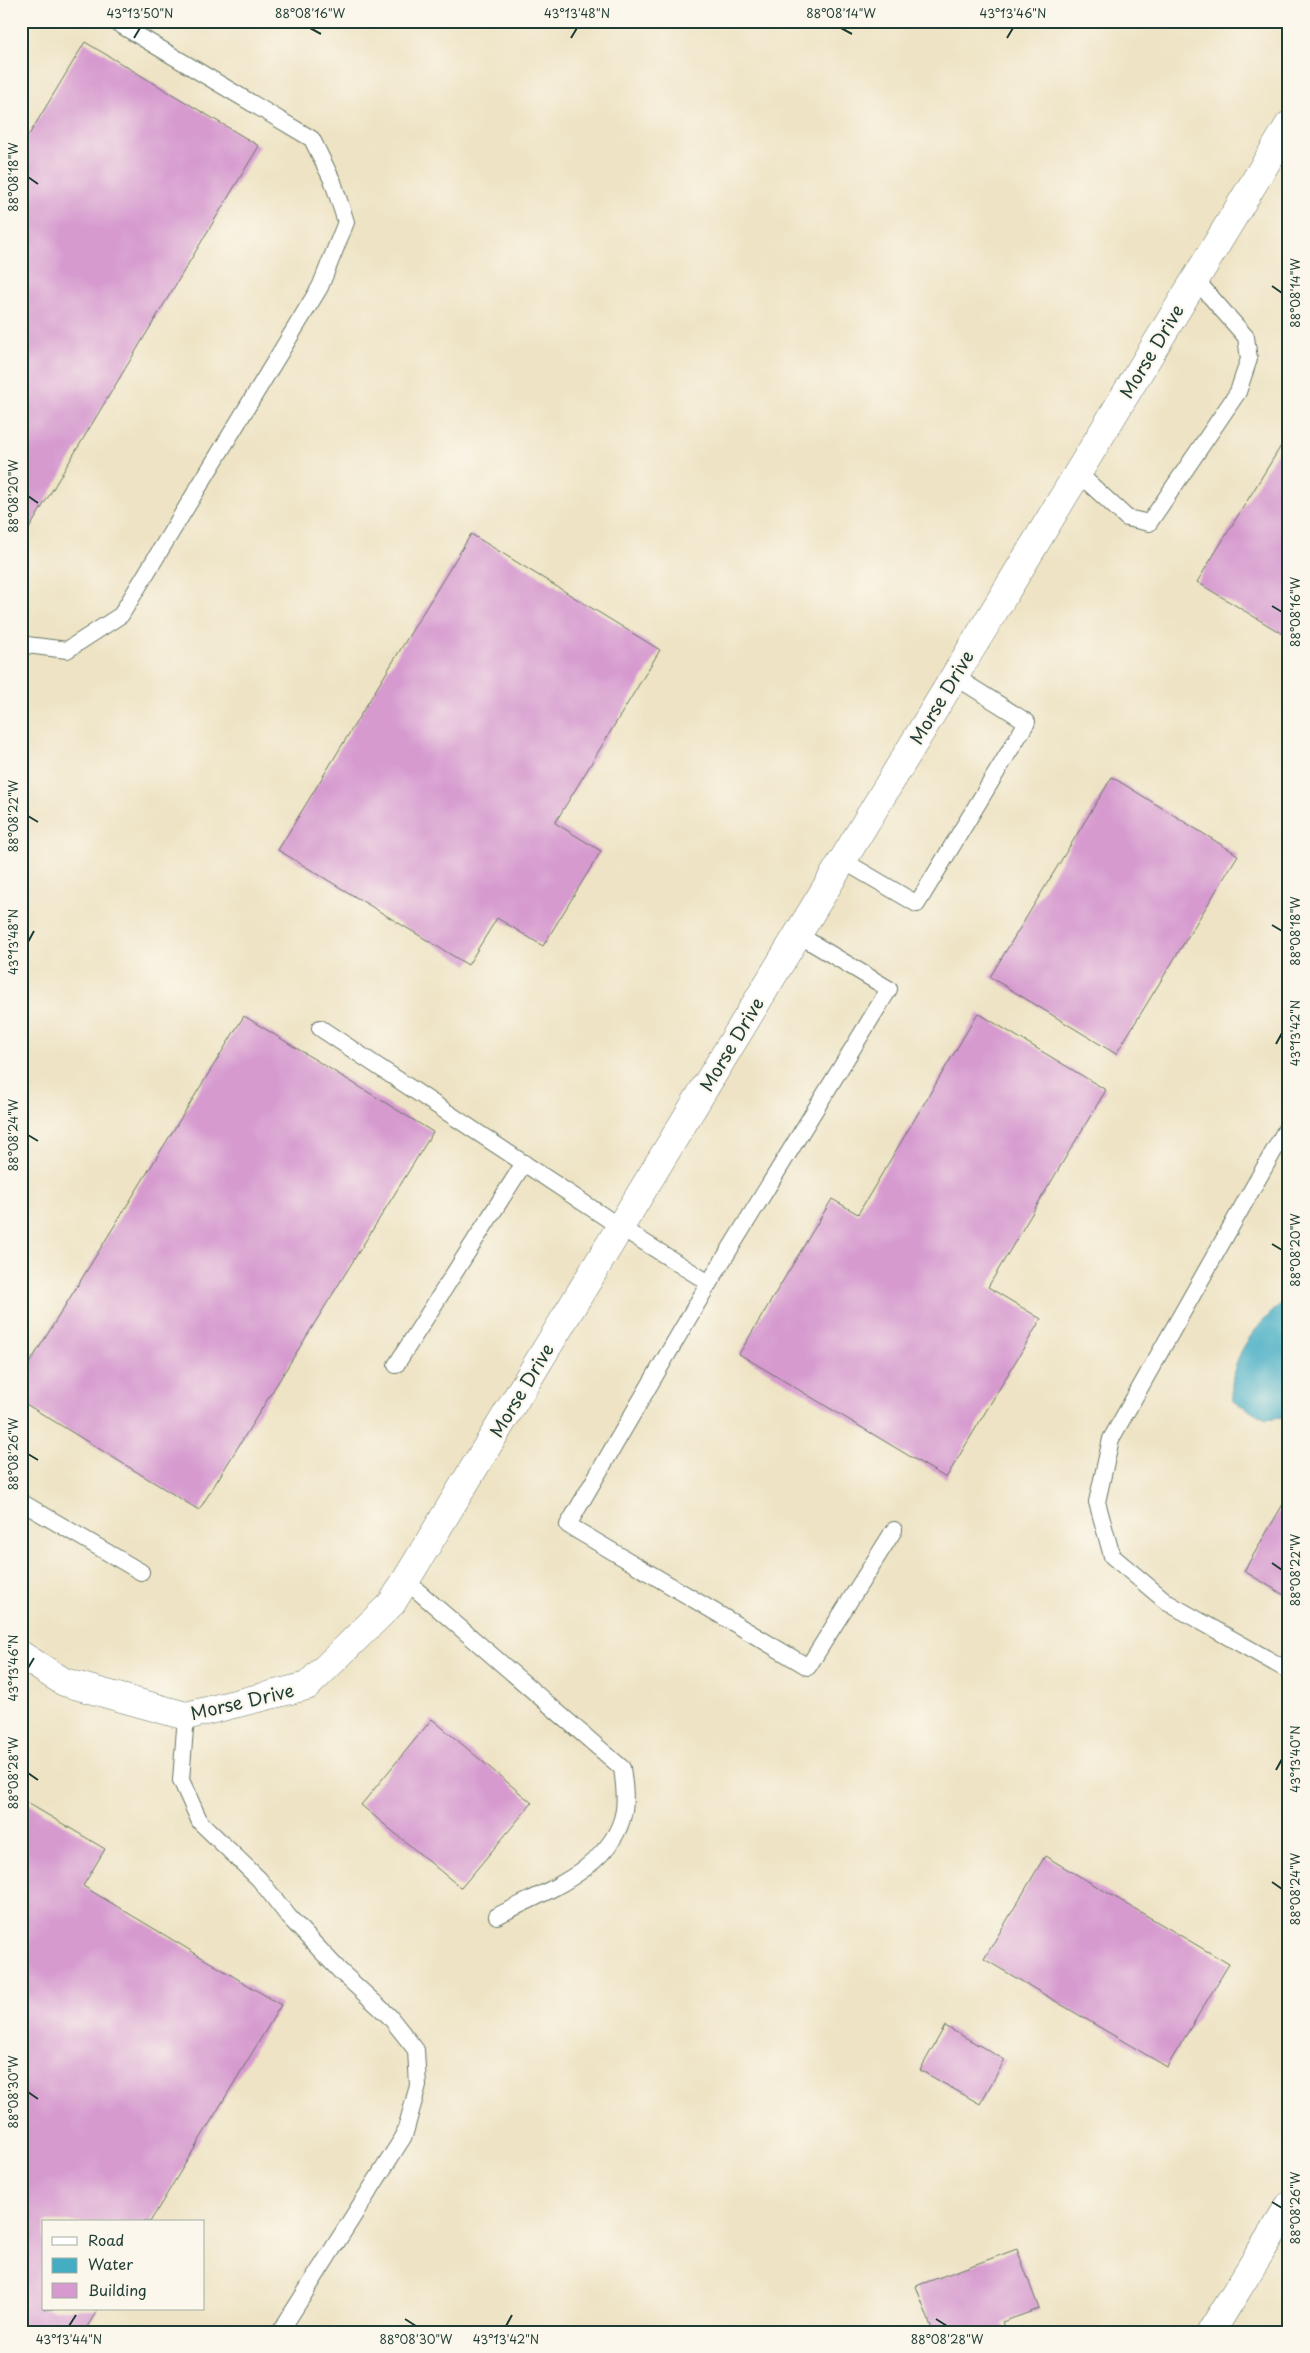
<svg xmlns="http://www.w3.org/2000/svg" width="1310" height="2353" font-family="'Playpen Sans',sans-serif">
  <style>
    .water { fill: #44adc4; stroke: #32757c }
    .building { fill: #d69acf }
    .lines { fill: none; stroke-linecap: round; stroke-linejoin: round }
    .lane-casing { stroke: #677766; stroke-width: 18 }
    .street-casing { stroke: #677766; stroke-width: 29 }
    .lane { stroke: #fff; stroke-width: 16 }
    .street { stroke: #fff; stroke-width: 28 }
    .ticks { fill: none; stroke: #1f3d34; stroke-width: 2 }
    .labels { text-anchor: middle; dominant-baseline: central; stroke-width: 4.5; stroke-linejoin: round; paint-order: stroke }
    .street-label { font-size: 18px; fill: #1f3d34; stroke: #fbf7ec }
    .neatline { fill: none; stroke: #1f3d34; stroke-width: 2 }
    .ticks-label { font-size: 12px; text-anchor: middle; fill: #1f3d34 }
  </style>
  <rect width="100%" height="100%" fill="#fbf7ec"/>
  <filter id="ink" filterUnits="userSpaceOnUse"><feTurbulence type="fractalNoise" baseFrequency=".02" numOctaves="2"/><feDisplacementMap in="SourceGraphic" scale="10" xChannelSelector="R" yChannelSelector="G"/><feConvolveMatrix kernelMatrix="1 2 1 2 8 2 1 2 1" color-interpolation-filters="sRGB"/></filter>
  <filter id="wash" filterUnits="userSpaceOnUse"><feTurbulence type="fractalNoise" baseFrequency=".0096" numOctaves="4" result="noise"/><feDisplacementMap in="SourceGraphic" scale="20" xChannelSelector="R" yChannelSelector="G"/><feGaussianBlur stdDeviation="1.12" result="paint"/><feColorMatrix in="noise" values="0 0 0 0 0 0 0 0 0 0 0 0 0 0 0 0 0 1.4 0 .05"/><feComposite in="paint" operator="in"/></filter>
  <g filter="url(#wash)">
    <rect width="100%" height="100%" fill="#eee3c4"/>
    <!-- water -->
    <path class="water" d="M1284,1301L1289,1302V1409L1282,1417L1266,1419L1233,1401C1226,1360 1254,1327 1284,1301Z"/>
    <g id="blocks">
      <!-- building -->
      <g class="building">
        <polygon points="85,42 259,146 21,542 21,148"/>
        <polygon points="1289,433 1289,638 1197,582"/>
        <polygon points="471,534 660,650 555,823 601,851 543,946 497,918 468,965 278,850"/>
        <polygon points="1112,777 1238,855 1116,1054 990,977"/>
        <polygon points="978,1013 1106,1090 988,1287 1041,1319 946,1478 739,1354 832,1199 858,1214"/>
        <polygon points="244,1016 433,1132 199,1510 21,1401 21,1377"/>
        <polygon points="1289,1494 1289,1598 1244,1571"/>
        <polygon points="432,1719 532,1803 461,1888 361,1805"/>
        <polygon points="21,1799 105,1849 83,1886 281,2005 150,2222 44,2222 44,2309 98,2309 84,2332 21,2332"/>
        <polygon points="1045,1856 1229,1964 1167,2067 984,1959"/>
        <polygon points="945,2026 1005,2060 980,2104 920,2070"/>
        <polygon points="1017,2249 1039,2309 1002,2322 1006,2332 933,2332 916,2286"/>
      </g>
    </g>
  </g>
  <g filter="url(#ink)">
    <use href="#blocks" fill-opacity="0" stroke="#677766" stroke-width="1"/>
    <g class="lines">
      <defs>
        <g id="lane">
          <polyline points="1078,473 1127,518 1149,523 1238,392 1249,359 1246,337 1195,279"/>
          <polyline points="21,641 27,645 67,650 121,615 320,287 346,222 333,182 312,139 114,21"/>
          <polyline points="842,860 917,904 1027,722 954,676"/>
          <polyline points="797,934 889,989 709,1283 568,1525 808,1667 894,1530"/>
          <polyline points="320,1028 620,1227 709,1283"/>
          <polyline points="1289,1124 1111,1439 1097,1502 1112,1556 1168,1603 1289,1671"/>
          <polyline points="396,1365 524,1163"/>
          <polyline points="21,1502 141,1572"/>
          <path d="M405,1580L622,1768C624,1782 626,1796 624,1810C615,1868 541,1893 497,1916"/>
          <polyline points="186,1716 181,1780 200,1822 259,1879 289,1917 340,1971 389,2016 416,2050 418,2086 404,2136 280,2332"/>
        </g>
        <g id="street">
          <polyline points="21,1655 64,1682 186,1716 307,1686 392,1603 1289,125"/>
          <polyline points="1211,2332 1289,2206"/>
        </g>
      </defs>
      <!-- lane casing -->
      <use href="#lane" class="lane-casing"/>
      <!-- street casing -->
      <use href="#street" class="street-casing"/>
      <!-- lane -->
      <use href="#lane" class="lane"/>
      <!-- street -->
      <use href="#street" class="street"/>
    </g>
  </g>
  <!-- ticks -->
  <path class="ticks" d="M310,28L321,34M841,28L852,34M134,38L140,28M571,38L577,28M1007,38L1013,28M28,177L38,184M1272,286L1282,293M28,496L38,503M1272,606L1282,612M28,816L38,822M1272,925L1282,931M28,942L34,931M1276,1044L1282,1033M28,1135L38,1141M1272,1244L1282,1250M28,1454L38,1460M1272,1563L1282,1570M28,1668L34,1658M1276,1770L1282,1759M28,1773L38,1780M1272,1882L1282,1889M28,2092L38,2099M1272,2202L1282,2208M405,2319L416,2326M936,2319L947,2326M69,2326L76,2315M506,2326L512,2315"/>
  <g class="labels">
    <!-- street labels -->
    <g class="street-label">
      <text transform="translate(1151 351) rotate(-59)">Morse Drive</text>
      <text transform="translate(941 697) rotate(-59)">Morse Drive</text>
      <text transform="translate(731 1044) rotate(-59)">Morse Drive</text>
      <text transform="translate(521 1390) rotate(-59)">Morse Drive</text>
      <text transform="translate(242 1701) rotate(-13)">Morse Drive</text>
    </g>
  </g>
  <!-- margin -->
  <rect width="1310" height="2353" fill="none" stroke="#fbf7ec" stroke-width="55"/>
  <!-- legend -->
  <rect x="42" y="2220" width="162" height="90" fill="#fbf7ec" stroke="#a3ada2"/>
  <rect x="52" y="2237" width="25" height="8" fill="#ffffff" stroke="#a3ada2"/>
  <text x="88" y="2246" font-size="15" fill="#1f3d34">Road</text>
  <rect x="52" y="2258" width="25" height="15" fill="#44adc4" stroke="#a3ada2"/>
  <text x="88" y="2270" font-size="15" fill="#1f3d34">Water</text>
  <rect x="52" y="2283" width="25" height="15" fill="#d69acf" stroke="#a3ada2"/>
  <text x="88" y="2296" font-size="15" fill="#1f3d34">Building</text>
  <rect x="28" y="28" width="1254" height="2298" class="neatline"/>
  <g class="ticks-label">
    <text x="140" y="18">43°13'50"N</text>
    <text x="310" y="18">88°08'16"W</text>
    <text x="577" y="18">43°13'48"N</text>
    <text x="841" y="18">88°08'14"W</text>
    <text x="1013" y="18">43°13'46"N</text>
    <text transform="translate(14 177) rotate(-90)" y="4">88°08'18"W</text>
    <text transform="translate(1296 293) rotate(-90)" y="4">88°08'14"W</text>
    <text transform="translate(14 496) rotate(-90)" y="4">88°08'20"W</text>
    <text transform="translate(1296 612) rotate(-90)" y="4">88°08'16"W</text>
    <text transform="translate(14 816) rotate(-90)" y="4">88°08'22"W</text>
    <text transform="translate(1296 931) rotate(-90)" y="4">88°08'18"W</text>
    <text transform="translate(14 942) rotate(-90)" y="4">43°13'48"N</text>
    <text transform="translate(1296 1033) rotate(-90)" y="4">43°13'42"N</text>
    <text transform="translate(14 1135) rotate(-90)" y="4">88°08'24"W</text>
    <text transform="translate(1296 1250) rotate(-90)" y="4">88°08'20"W</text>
    <text transform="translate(14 1454) rotate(-90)" y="4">88°08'26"W</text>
    <text transform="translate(1296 1570) rotate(-90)" y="4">88°08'22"W</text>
    <text transform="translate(14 1668) rotate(-90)" y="4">43°13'46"N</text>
    <text transform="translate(1296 1759) rotate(-90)" y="4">43°13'40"N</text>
    <text transform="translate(14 1773) rotate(-90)" y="4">88°08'28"W</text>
    <text transform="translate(1296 1889) rotate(-90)" y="4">88°08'24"W</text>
    <text transform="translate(14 2092) rotate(-90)" y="4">88°08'30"W</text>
    <text transform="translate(1296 2208) rotate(-90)" y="4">88°08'26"W</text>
    <text x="69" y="2344">43°13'44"N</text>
    <text x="416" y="2344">88°08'30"W</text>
    <text x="506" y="2344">43°13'42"N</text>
    <text x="947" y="2344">88°08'28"W</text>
  </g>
</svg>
